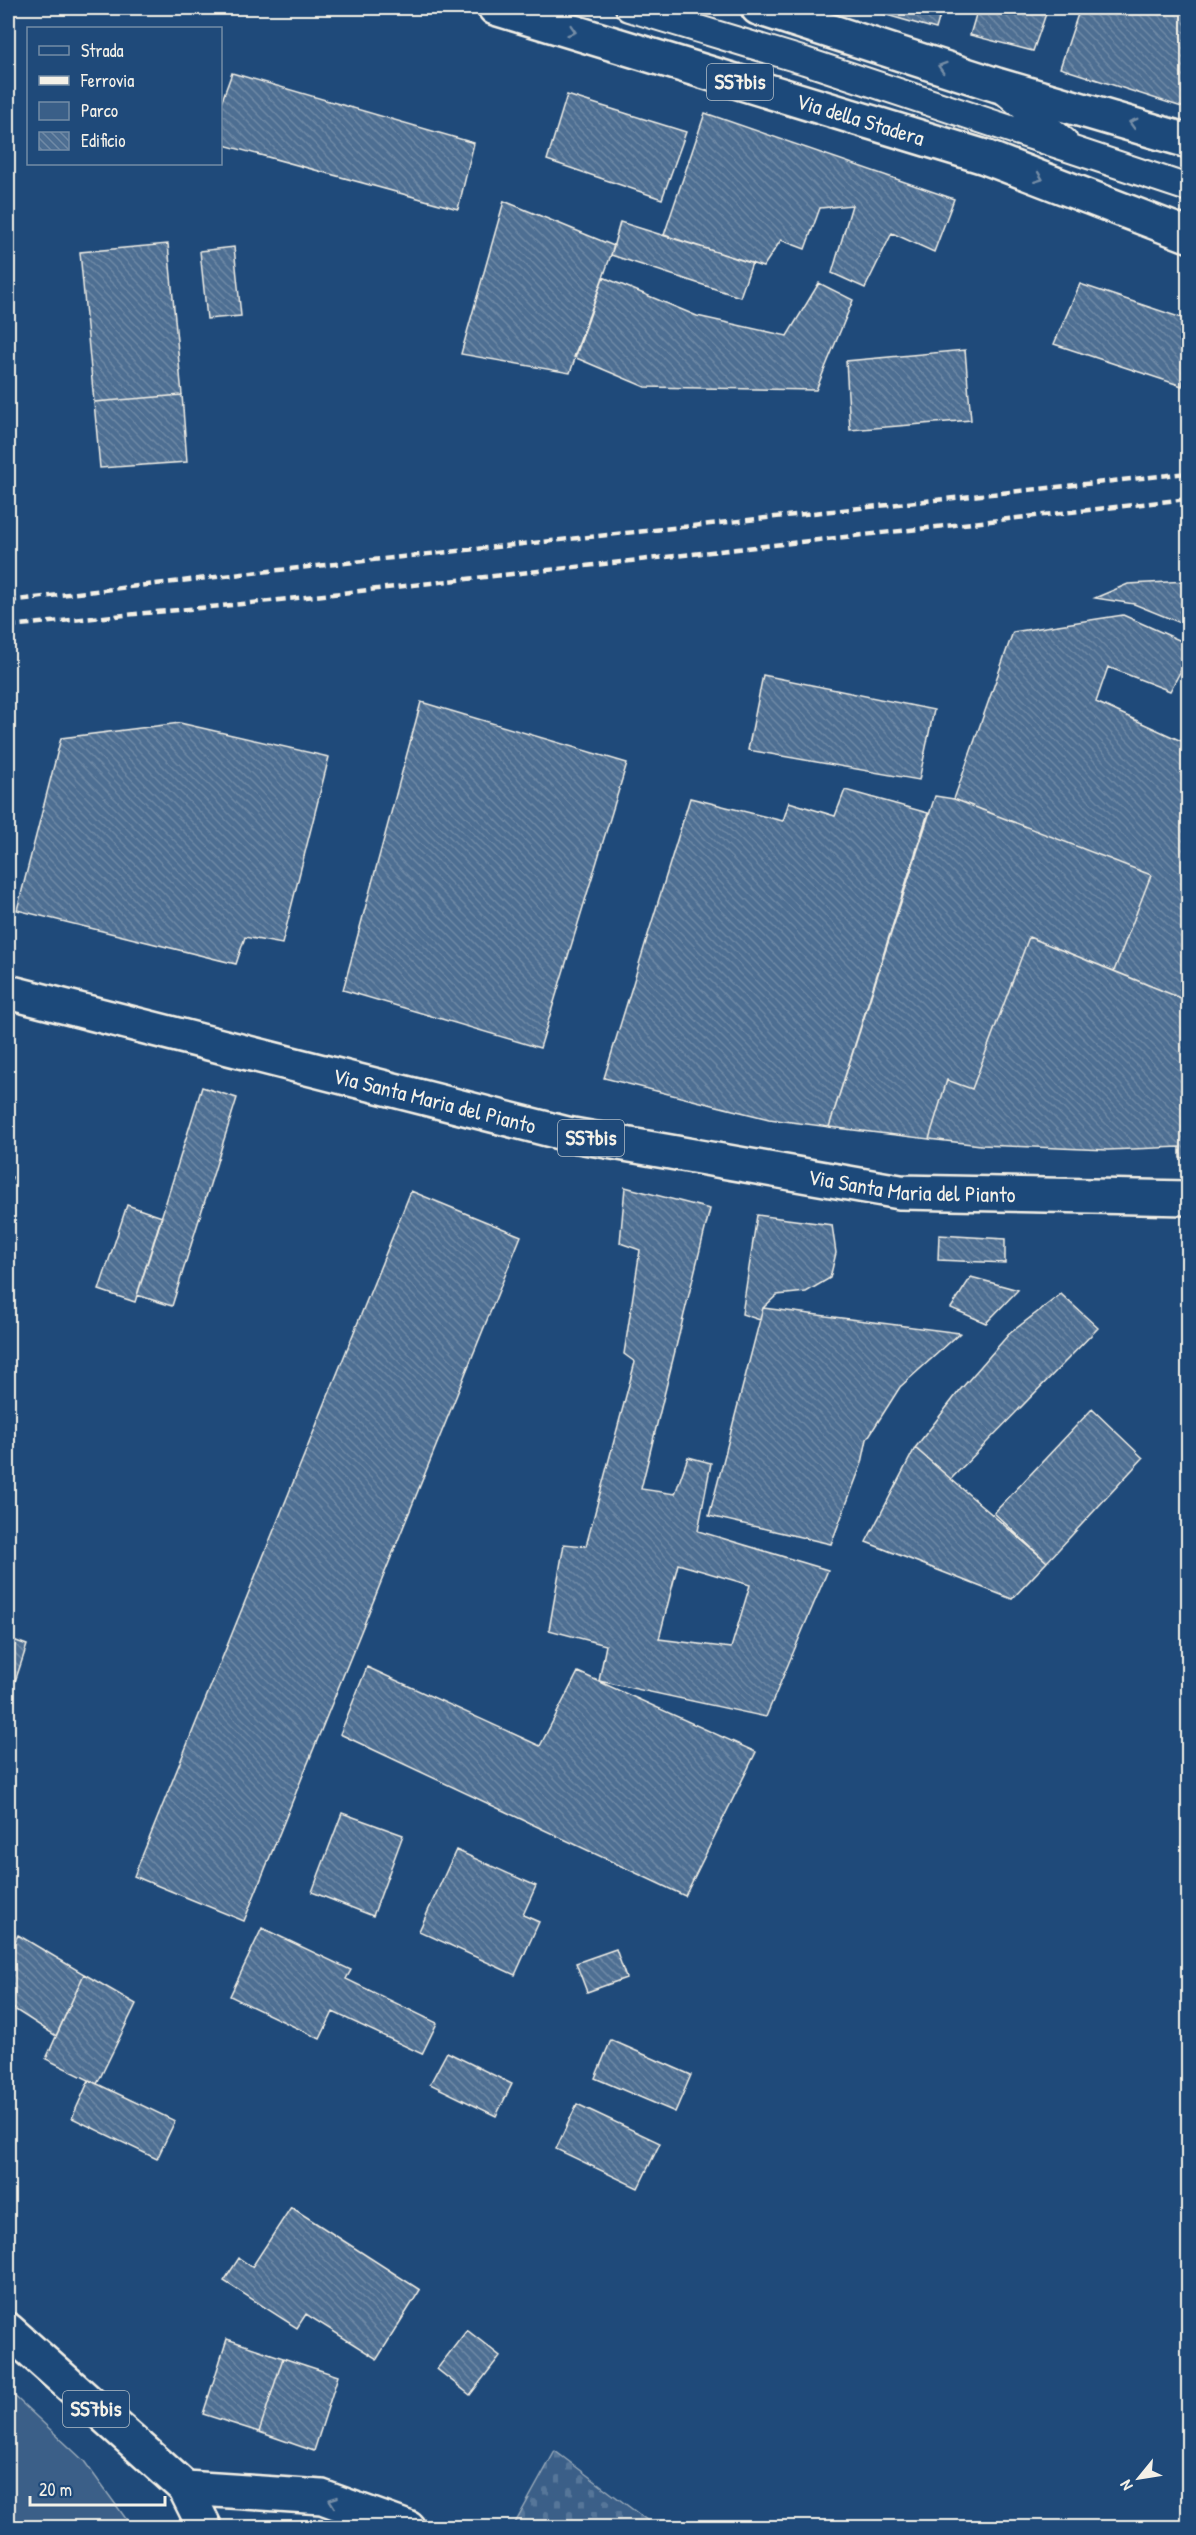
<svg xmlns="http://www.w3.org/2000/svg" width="1196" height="2535" viewBox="0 0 1196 2535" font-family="'Patrick Hand',sans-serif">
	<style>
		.green { fill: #3a5f88; stroke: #97a8b8; stroke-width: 1.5 }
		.cemetery { fill: url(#cemetery-stones); stroke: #97a8b8; stroke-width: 1.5 }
		.building { fill: url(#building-back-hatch); stroke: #f4f1e8; stroke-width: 1.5; fill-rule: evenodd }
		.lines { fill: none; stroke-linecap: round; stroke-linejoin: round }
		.service-casing { stroke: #f4f1e8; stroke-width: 30 }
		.minor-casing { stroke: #f4f1e8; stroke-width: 38 }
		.primary-casing { stroke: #f4f1e8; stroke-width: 38 }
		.service { stroke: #1f4a7a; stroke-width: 26 }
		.minor { stroke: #1f4a7a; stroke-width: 33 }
		.primary { stroke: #1f4a7a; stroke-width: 33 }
		.rail { stroke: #f4f1e8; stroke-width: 4.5; stroke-dasharray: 9 4.5; stroke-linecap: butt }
		.oneway { stroke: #748da6 }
		.labels { text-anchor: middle; stroke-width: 4.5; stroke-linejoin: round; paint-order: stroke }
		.shield { fill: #1f4a7a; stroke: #b4bfc7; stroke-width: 1.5 }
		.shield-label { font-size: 21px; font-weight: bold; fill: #f4f1e8 }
		.street-label { font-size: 22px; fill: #f4f1e8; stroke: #1f4a7a }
	</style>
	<defs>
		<pattern id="cemetery-stones" width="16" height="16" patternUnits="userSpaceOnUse" patternTransform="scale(1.5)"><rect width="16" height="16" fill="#3a5f88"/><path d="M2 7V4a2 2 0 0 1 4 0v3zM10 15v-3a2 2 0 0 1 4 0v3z" fill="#577699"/></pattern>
		<pattern id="building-back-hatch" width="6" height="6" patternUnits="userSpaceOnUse" patternTransform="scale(1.5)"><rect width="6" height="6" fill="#4d6e92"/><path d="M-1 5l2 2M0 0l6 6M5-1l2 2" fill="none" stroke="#708aa6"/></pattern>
	</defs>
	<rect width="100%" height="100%" fill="#1f4a7a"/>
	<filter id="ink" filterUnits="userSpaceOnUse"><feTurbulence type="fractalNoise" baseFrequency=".0167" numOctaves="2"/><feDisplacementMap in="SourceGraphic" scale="12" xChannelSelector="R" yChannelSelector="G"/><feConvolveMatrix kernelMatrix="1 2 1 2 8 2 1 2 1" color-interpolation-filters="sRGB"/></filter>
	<g filter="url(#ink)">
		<path class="green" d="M8 2390 84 2461 132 2527H8Z"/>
		<path class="cemetery" d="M555 2451 656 2527H513Z"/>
		<path class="building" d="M162 8H179L177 13Z
			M862 8H942L936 29Z
			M978 8H1048L1033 51 970 35Z
			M1080 8H1188V109L1060 68Z
			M232 73 474 143 458 209 220 144V106Z
			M567 95 686 132 662 199 547 160Z
			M705 113 954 199 934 252 892 233 865 288 832 273 852 205 820 208 805 249 781 240 763 267 664 235Z
			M504 201 614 246 570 373 461 354Z
			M620 222 752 263 740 297 611 255Z
			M168 244 182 395 94 402 80 252Z
			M234 247 241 316 207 319 200 251Z
			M603 277 697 316 787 336 819 283 853 300 816 390 645 387 574 357Z
			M1080 284 1188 320V363L1182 386 1054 344Z
			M965 350 971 420 850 430 846 361Z
			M182 395 187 462 100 468 94 402Z
			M1188 581V626L1134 604 1095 598 1128 584Z
			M1123 615 1188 644V657L1170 691 1108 667 1096 702 1188 744V1001L1114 971 1151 875 954 799 1013 632Z
			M763 675 934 710 919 780 748 750Z
			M421 702 627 763 540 1048 343 990Z
			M180 723 329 757 282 944 245 937 236 964 17 910 61 738Z
			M845 790 928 813 829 1127 769 1119 604 1078 690 798 783 821 789 802 835 816Z
			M935 796 954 799 1151 875 1114 971 1029 937 972 1089 947 1080 929 1139 829 1127Z
			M1029 937 1188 1001V1158H1180V1147L1108 1150 981 1145 929 1139 947 1080 972 1089Z
			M202 1087 237 1098 172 1306 137 1295Z
			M8 1176 12 1177 8 1193Z
			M625 1187 710 1209 641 1489 675 1494 688 1457 711 1463 698 1531 828 1570 766 1717 599 1681 606 1645 549 1630 564 1544 586 1546 635 1362 624 1354 640 1250 620 1243ZM678 1564 750 1585 731 1648 659 1639Z
			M411 1191 521 1236 244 1921 134 1876Z
			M127 1205 162 1217 135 1302 99 1290Z
			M757 1215 832 1225 836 1253 830 1278 806 1292 777 1295 763 1308 760 1320 742 1314Z
			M939 1235 1005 1239V1263L938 1260Z
			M971 1277 1018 1290 986 1323 951 1308Z
			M1061 1294 1098 1328 951 1479 915 1448 960 1390 1009 1334Z
			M763 1308 960 1333 900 1387 867 1439 862 1463 831 1544 709 1516Z
			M1092 1409 1143 1458 1047 1562 994 1513Z
			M915 1448 1047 1562 1012 1599 866 1542Z
			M8 1638 27 1645 8 1703Z
			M367 1667 540 1746 578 1672 756 1752 685 1896 340 1734Z
			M342 1813 403 1835 373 1916 312 1892Z
			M456 1850 536 1886 523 1915 539 1922 515 1975 419 1931Z
			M262 1928 351 1970 346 1979 437 2023 422 2054 333 2012 320 2039 230 1996Z
			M18 1935 84 1974 56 2036 8 2005V1956Z
			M616 1949 626 1978 587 1992 576 1963Z
			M84 1974 136 2004 97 2084 46 2059Z
			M611 2040 691 2075 675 2112 595 2078Z
			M447 2052 512 2084 496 2116 430 2084Z
			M89 2080 175 2121 157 2159 72 2118Z
			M577 2104 660 2143 638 2188 556 2149Z
			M291 2207 420 2290 377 2359 306 2314 297 2328 224 2281 239 2258 252 2267Z
			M467 2330 500 2356 470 2395 437 2369Z
			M227 2339 283 2358 259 2432 203 2414Z
			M283 2358 338 2376 314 2451 259 2432Z"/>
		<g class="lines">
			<g class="service-casing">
				<path id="service" d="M629 8 805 61 1188 188
					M1002 89 1064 141"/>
			</g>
			<g class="minor-casing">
				<path id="minor" d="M185 2488 322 2497 408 2528"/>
			</g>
			<g class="primary-casing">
				<g id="primary">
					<path id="s1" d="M495 8 985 157 1188 235"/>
					<path d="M758 8 997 85 1188 141"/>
					<path id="s2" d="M8 992 567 1134 900 1192 1188 1198"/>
					<path d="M8 2330 185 2488 205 2528"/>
				</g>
			</g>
			<use href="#service" class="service"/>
			<use href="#minor" class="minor"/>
			<use href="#primary" class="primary"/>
			<path class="rail" d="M8 601 242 574 1188 473
				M8 626 242 604 1188 499"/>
		</g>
		<defs><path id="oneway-chevron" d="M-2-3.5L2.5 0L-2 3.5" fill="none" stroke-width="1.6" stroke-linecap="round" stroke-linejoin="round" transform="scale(1.5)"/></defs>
		<g class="oneway">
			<use href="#oneway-chevron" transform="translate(572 31) rotate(17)"/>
			<use href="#oneway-chevron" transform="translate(942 67) rotate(-162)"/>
			<use href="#oneway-chevron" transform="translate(1133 123) rotate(-164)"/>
			<use href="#oneway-chevron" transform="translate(1039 178) rotate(21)"/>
			<use href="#oneway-chevron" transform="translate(333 2501) rotate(-160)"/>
		</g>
	</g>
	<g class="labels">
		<g class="shield">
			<rect x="707" y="64" width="66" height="36" rx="4.5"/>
			<rect x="558" y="1120" width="66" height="36" rx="4.5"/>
			<rect x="63" y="2391" width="66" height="36" rx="4.5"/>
		</g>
		<g class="shield-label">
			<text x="740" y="89">SS7bis</text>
			<text x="591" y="1145">SS7bis</text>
			<text x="96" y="2416">SS7bis</text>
		</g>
		<g class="street-label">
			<text dy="8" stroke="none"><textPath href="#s1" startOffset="382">Via della Stadera</textPath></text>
			<text dy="8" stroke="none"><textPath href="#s2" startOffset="440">Via Santa Maria del Pianto</textPath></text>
			<text dy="8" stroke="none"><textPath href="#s2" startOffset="926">Via Santa Maria del Pianto</textPath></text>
		</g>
	</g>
	<rect width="1196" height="2535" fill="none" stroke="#1f4a7a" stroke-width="30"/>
	<rect x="15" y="15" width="1166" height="2505" fill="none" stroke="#f4f1e8" stroke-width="2" filter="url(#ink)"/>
	<rect x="27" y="27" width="195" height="138" fill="#1f4a7a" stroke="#748da6" stroke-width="1.5"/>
	<rect x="39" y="46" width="30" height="9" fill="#1f4a7a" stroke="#748da6" stroke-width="1.5"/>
	<text x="81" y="57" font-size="18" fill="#f4f1e8">Strada</text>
	<rect x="39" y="76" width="30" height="9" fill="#f4f1e8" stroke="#748da6" stroke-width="1.5"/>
	<text x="81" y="87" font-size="18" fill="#f4f1e8">Ferrovia</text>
	<rect x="39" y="102" width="30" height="18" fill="#3a5f88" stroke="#748da6" stroke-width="1.5"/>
	<text x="81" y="117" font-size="18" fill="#f4f1e8">Parco</text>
	<rect x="39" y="132" width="30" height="18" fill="url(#building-back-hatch)" stroke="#748da6" stroke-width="1.5"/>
	<text x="81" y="147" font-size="18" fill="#f4f1e8">Edificio</text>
	<g transform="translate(1139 2478) rotate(240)" stroke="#1f4a7a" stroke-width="4.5" paint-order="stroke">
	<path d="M0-4.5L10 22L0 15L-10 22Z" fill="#f4f1e8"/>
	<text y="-9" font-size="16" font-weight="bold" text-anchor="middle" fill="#f4f1e8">N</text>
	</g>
	<path d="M30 2496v9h135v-9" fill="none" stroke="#f4f1e8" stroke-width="3"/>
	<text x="39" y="2496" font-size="18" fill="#f4f1e8" stroke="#1f4a7a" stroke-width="4.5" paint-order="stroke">20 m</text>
</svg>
